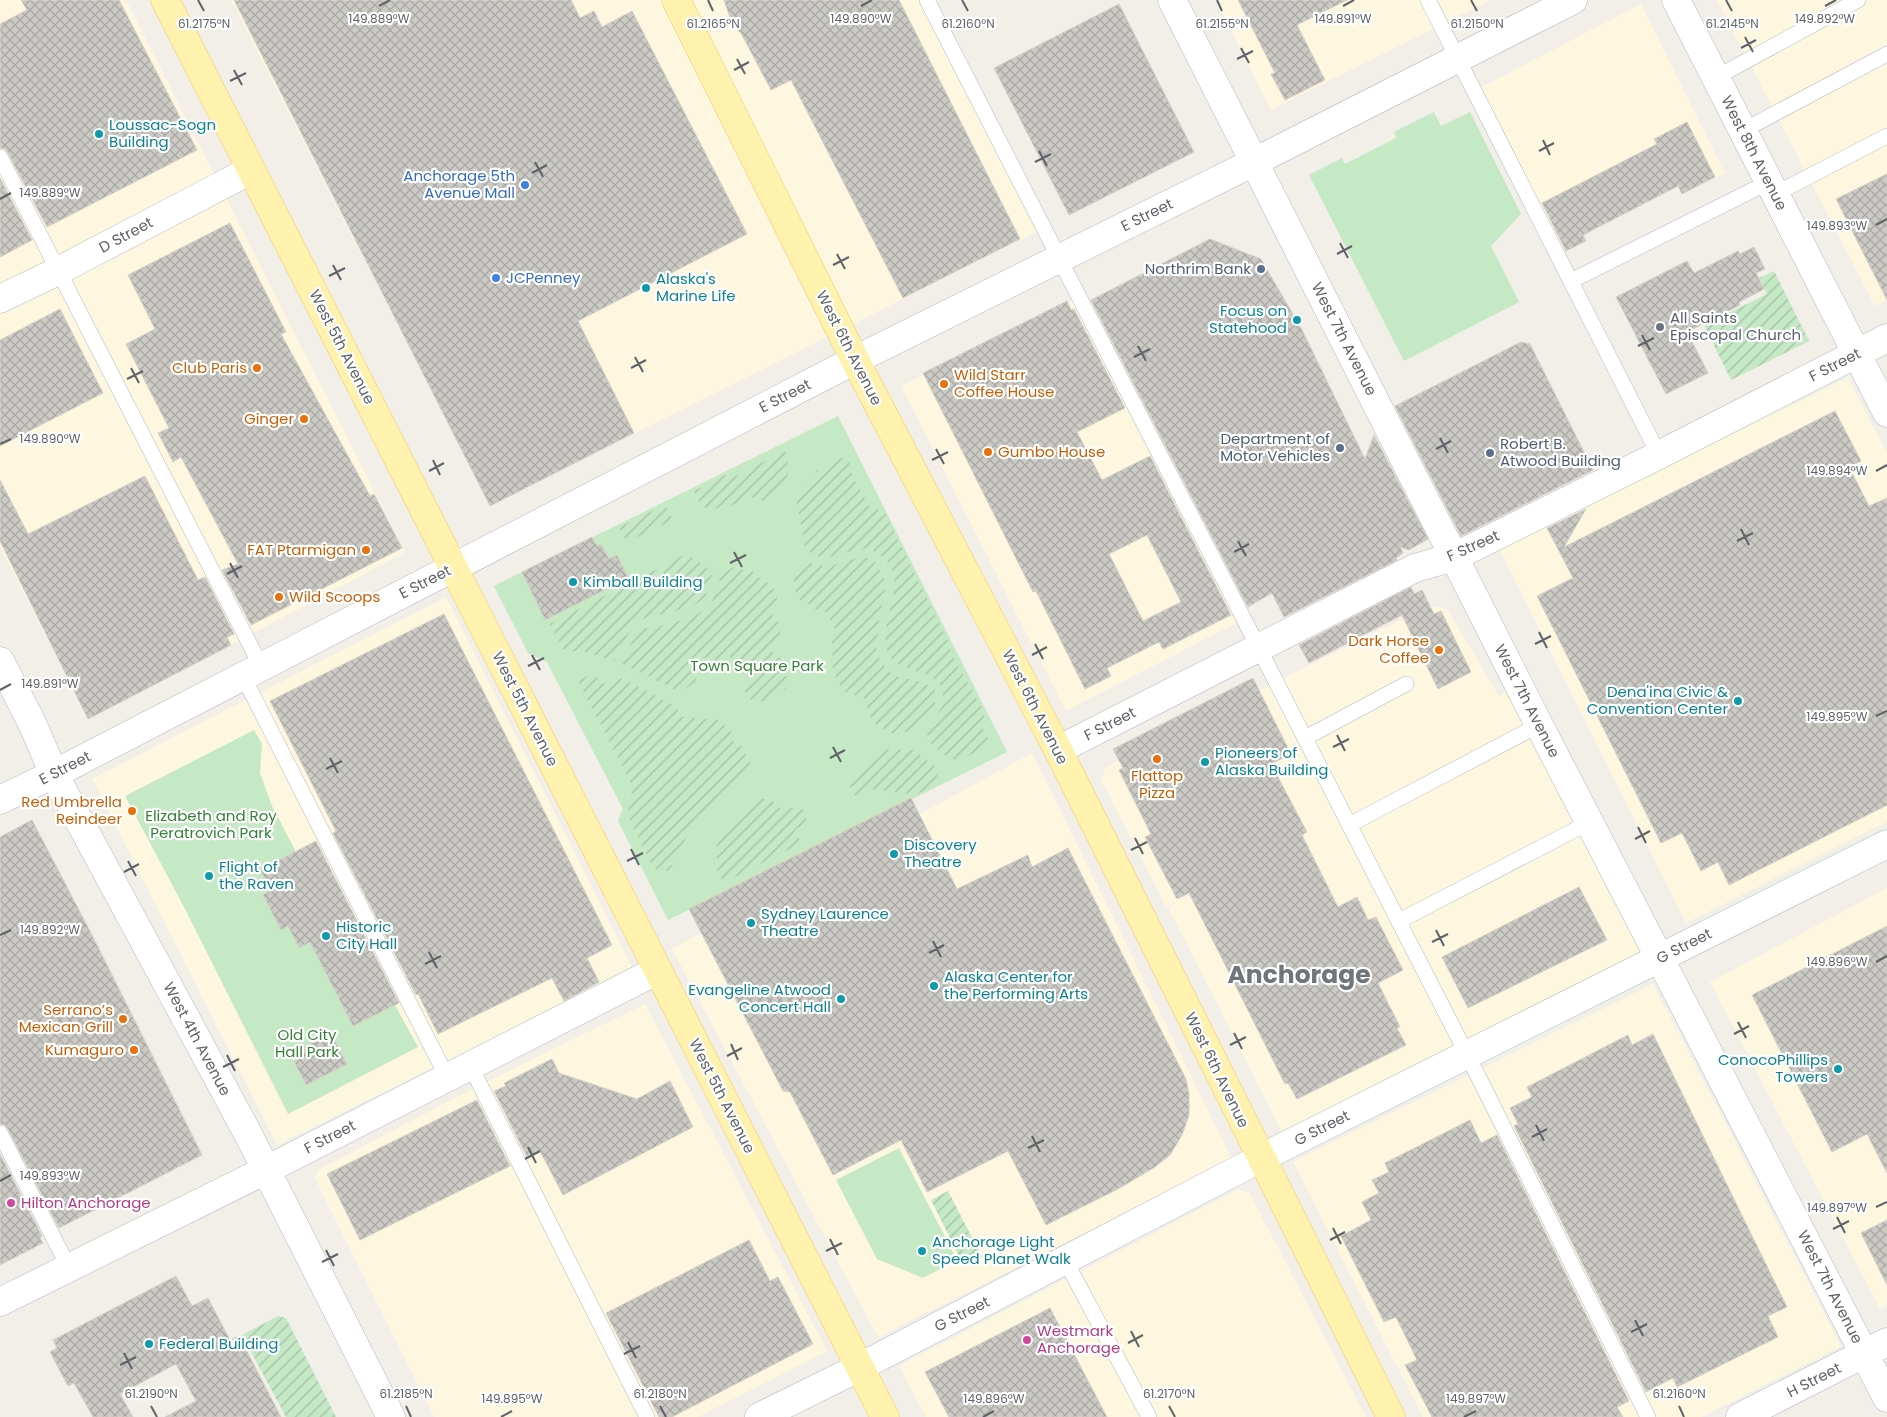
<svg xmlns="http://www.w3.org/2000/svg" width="1887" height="1417" viewBox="0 0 1887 1417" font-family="Poppins,sans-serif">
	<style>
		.commercial { fill: #fef7e0 }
		.green { fill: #c5e8c5 }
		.garden { fill: url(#garden-furrows) }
		.building { fill: url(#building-cross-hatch); stroke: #d6d1c6; fill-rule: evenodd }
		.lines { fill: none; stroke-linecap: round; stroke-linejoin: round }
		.service-casing { stroke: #b5b8bc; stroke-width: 16 }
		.minor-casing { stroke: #b5b8bc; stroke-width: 29 }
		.tertiary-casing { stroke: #b5b8bc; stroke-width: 29 }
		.primary-casing { stroke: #f2c960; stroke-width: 29 }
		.service { stroke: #fff; stroke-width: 15 }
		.minor { stroke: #fff; stroke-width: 28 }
		.tertiary { stroke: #fff; stroke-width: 28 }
		.primary { stroke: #fff2af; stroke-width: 28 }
		.ticks { fill: none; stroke: #5f6368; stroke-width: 2 }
		.culture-dot { fill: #0f9aa8; stroke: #fff; stroke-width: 2 }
		.shop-dot { fill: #3f7fe0; stroke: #fff; stroke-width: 2 }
		.service-dot { fill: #5c6f8a; stroke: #fff; stroke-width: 2 }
		.worship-dot { fill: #6b7280; stroke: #fff; stroke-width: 2 }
		.food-dot { fill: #e8710a; stroke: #fff; stroke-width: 2 }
		.hotel-dot { fill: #d1479c; stroke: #fff; stroke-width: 2 }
		.labels { text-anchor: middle; stroke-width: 4.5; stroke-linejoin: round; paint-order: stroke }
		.culture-label { font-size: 15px; fill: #0d838f; stroke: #fff; text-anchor: start }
		.street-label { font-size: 15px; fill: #5f6368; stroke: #fff }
		.shop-label { font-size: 15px; fill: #366cbe; stroke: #fff; text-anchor: end }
		.service-label { font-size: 15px; fill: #4e5e75; stroke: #fff; text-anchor: end }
		.worship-label { font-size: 15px; fill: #5b616d; stroke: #fff; text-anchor: start }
		.food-label { font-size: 15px; fill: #c56008; stroke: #fff; text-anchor: end }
		.park-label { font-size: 15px; fill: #348238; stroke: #fff }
		.hotel-label { font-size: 15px; fill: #b23c85; stroke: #fff; text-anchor: start }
		.town-label { font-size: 25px; font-weight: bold; fill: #70757a; stroke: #fff }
		.ticks-label { font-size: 12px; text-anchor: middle; fill: #5f6368; stroke: #fff; stroke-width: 4.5; stroke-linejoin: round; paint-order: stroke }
	</style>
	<defs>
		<pattern id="garden-furrows" width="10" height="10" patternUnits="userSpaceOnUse" patternTransform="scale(1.25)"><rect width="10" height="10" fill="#c5e8c5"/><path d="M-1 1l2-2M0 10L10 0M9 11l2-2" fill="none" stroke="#a3c0a4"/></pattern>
		<pattern id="building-cross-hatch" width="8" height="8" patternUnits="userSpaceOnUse" patternTransform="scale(1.25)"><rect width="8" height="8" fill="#cccac5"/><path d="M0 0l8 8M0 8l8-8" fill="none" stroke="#a9a8a4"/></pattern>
	</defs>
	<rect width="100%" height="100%" fill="#f1efe8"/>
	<path class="commercial" d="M0 0H126L405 552 231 645 88 719 0 547Z
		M231 0H928L1044 228 490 506Z
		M1216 0H1490L1271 110Z
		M1717 0H1887V300L1875 306Z
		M1641 4 1725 174 1715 177 1682 194 1678 186 1583 235 1586 241 1558 255 1474 91Z
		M1077 299 1240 621 1066 711 901 386Z
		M1848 378 1887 453V822L1686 923 1499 548Z
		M446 597 633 969 277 1145 92 779Z
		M1428 606 1446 608 1499 696 1509 692 1644 954 1282 1132 1168 907 1226 876 1166 907 1101 779 1106 767Z
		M1032 753 1232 1159 878 1337 672 949Z
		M1887 888V1305L1880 1309 1710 982Z
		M1653 984 1841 1346 1702 1417H1423L1293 1162Z
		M645 1004 827 1351 698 1417H434L315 1178 318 1170 474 1088Z
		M1237 1190 1249 1192 1366 1417H926L899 1366Z"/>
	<path class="green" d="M1434 112 1441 126 1470 112 1521 214 1491 246 1519 302 1404 361 1309 175 1342 158 1345 164 1396 138 1394 132Z
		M838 416 1007 752 668 920 618 821 623 809 547 662 528 653 494 586Z
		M254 730 262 744 260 773 272 806 296 852 260 870 271 890 263 895 281 929 288 926 299 947 310 942 395 1005 418 1047 288 1114 185 909 125 796Z
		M899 1148 957 1260 923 1278 877 1259 836 1180Z"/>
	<path class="garden" d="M1774 271 1809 341 1731 380 1704 325 1767 294 1759 278Z
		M785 450 789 471 782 491 763 501 749 496 729 507H720L711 511 701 505 694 491 725 475 738 476Z
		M848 457 852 475 869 506 877 508 881 513 884 511 951 647 950 651 984 712 983 730 991 744 962 759H949L926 739C928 734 929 729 931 725 934 718 942 709 943 701 945 659 893 682 886 647 880 616 912 577 879 554 853 537 828 573 805 548L797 503 800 495 804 493 807 481 815 477 816 471 831 465 833 460Z
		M665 505 673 520 627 542 619 527Z
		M690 552 692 558 713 571 706 596 693 606 635 621 614 661 582 651 565 652 550 624Z
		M857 558H868L876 563 886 583 878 627 876 652 883 664 894 676 922 682 935 690V704L921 727 895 735 872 722 865 699 843 691 833 673 832 640 837 633 826 612 811 608 809 604 801 602 794 589V576L806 562 827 567Z
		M737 565 742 570H752L755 576C768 581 775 587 778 601L772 605V615L781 626 778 645 771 650 776 656 785 660 784 673 788 679 786 689 770 700 753 702 744 691 749 674 728 655 716 661 710 657 702 659 695 673 696 682 680 692 621 663 638 630C657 626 701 620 711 603 717 593 719 579 723 569L727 571Z
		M593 673 603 684 610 683 618 677 674 705 683 717 711 719 715 718 731 730 734 743 741 746 753 768 697 817 669 871 654 869 627 815 633 787 578 681Z
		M880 749 914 750 938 769 936 785 915 795 872 789 856 797 849 785 867 768 868 760Z
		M756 799H771L779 808H802L808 823 795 829 801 843 723 883 713 863 718 860 715 850 721 834Z
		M948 1191 982 1257 964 1266 931 1200Z
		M278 1316 286 1318 336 1417H286L242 1335Z"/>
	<path class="building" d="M21 0H119L197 150 47 227 8 153 5 149 0 148V24L27 10Z
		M234 0H571L580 18 594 11 602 27 632 11 747 234 578 321 634 433 490 506Z
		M724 0H899L1020 239 903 298 791 80 771 90 741 33 736 29 730 18Z
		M1238 0H1347L1297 25 1325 80 1285 100 1271 74 1275 73Z
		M1119 4 1194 152 1069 215 994 68Z
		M1687 122 1715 177 1682 194 1678 186 1583 235 1586 241 1566 251 1542 203 1657 144 1654 139Z
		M1887 174V300L1836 199Z
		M0 178 32 240 0 257Z
		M230 223 286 332 281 334 370 496 374 494 402 548 251 625 222 570 238 564 181 457 173 462 158 433 169 428 126 344 155 329 128 275Z
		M1210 239 1261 259 1302 330 1365 459 1374 435 1428 539 1409 550 1400 547 1403 553 1396 558 1397 560 1284 617 1272 593 1248 607 1091 300Z
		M1754 247 1765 269 1756 273 1764 289 1739 302 1740 305 1687 332 1708 373 1666 394 1616 297 1687 261 1694 273 1738 251 1740 254Z
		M1067 301 1071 310 1074 309 1125 408 1077 432 1102 480 1150 456 1231 615 1163 649 1159 642 1107 668 1111 676 1085 689 1036 591 1033 592 923 373ZM1147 535 1181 602 1143 621 1109 554Z
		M60 309 103 393 0 446V340Z
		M1521 342 1530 344 1593 470 1461 536 1395 406Z
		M1835 411 1861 461 1849 467 1869 506 1887 498V805L1729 885 1718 862 1701 871 1682 833 1661 843 1537 596 1573 578 1547 528 1586 509 1564 547Z
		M145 476 198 580 205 577 234 634 227 637 231 645 88 719 0 541V480L28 534Z
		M592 537 597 546 601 544 609 559 617 555 628 578 545 620 522 572Z
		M1411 587 1414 594 1422 590 1434 614 1441 611 1471 672 1438 689 1402 615 1309 663 1299 645Z
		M444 614 612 945 587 958 599 982 564 1001 552 978 438 1034 418 994 416 995 333 833 336 831 270 701Z
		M1253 678 1291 754 1271 764 1307 832 1302 835 1338 907 1357 897 1368 920 1376 917 1403 970 1378 983 1400 1027 1397 1028 1406 1045 1297 1099 1288 1083 1285 1084 1189 893 1177 899 1145 837 1151 834 1119 770 1123 768 1113 749Z
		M911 798 957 889 1028 855 1032 867 1068 848 1186 1079 1189 1094V1115L1182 1135 1170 1155 1155 1167 1118 1189 1046 1225 1008 1151 927 1192 901 1140 833 1175 790 1092 783 1091 689 909Z
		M32 820 91 933 202 1155 59 1228 8 1129 5 1125 0 1124V837Z
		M316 841 399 1003 353 1026 310 942 299 948 288 926 281 930 263 895 271 890 260 870Z
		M1579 887 1607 940 1468 1008 1442 957Z
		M1887 926V1173L1867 1134 1832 1152 1752 995Z
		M331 1033 347 1064 306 1085 294 1061 299 1059 297 1056 304 1052 302 1048Z
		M1653 1034 1787 1307 1768 1316 1778 1337 1677 1387 1673 1378 1646 1392 1514 1126 1518 1124 1510 1108 1532 1097 1527 1087 1628 1035 1632 1045Z
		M552 1059 559 1073 637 1099 670 1081 693 1127 563 1195 540 1151 527 1157 494 1091 506 1086 504 1083Z
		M477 1100 510 1166 360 1240 327 1174Z
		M1470 1120 1481 1143 1497 1135 1629 1401 1617 1407 1623 1417H1432L1405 1365 1417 1360 1396 1317 1384 1322 1341 1236 1371 1220 1362 1202 1379 1193 1372 1180 1389 1172 1385 1163Z
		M0 1154 42 1236 40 1238 43 1243 0 1265Z
		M1887 1220V1285L1861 1233Z
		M749 1240 770 1281 778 1277 813 1344 672 1417H659L606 1313Z
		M176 1276 192 1306 208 1298 230 1340 239 1336 281 1417H165L196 1401 176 1364 120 1394 133 1417H93L74 1383 68 1386 50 1352 57 1348 53 1340Z
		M1050 1308 1107 1417H949L925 1372Z"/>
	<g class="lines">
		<g class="service-casing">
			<path id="service" d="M927 0 1482 1084 1648 1417
				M1428 0 1659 455
				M1715 78 1858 0
				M1742 131 1887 54
				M0 157 261 666
				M1775 194 1887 136
				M1571 281 1769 182
				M243 676 447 1077
				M1305 738 1406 684
				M1349 825 1539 725
				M1399 921 1590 822
				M470 1065 647 1417
				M0 1133 69 1268
				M1065 1260 1149 1417"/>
		</g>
		<g class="minor-casing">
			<path id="minor" d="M1172 0 1539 725 1887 1398
				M1676 0 1887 413
				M0 299 58 271 251 170
				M0 661 32 723 54 774 247 1132 391 1417
				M1058 750 1415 568 1454 557 1659 455 1887 338
				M0 1302 266 1170 658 970
				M759 1417 860 1367 1261 1158 1887 844
				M1740 1417 1887 1342"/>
		</g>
		<g class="tertiary-casing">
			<path id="tertiary" d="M0 800 54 774 855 360 1254 162 1573 0"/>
		</g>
		<g class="primary-casing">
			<path id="primary" d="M165 0 885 1417
				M676 0 855 360 1058 750 1391 1417"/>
		</g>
		<use href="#service" class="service"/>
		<use href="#minor" class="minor"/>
		<use href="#tertiary" class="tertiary"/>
		<use href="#primary" class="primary"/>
	</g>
	<path class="ticks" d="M198 0 204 11M708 0 713 11M962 0 968 11M1217 0 1222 11M1471 0 1477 11M1726 0 1732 11M379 6 390 0M861 6 872 0M1343 6 1354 0M1825 6 1836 0M1745 37 1753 52M1241 48 1249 63M1741 48 1756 40M737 59 745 74M1237 59 1253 51M234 70 242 85M734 70 749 62M230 81 246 73M1543 140 1550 155M1039 151 1047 166M1539 151 1554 143M535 162 543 177M1035 162 1051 154M532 173 547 165M0 199 11 193M1876 225 1887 219M1340 243 1348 258M837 254 845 269M1337 254 1352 246M333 265 341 280M833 265 849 257M329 276 345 268M1642 335 1650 350M1138 346 1146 361M1638 346 1654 338M635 357 643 372M1134 357 1150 349M131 368 139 383M631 368 646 360M127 379 143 371M1440 438 1448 453M0 444 11 439M936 449 944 464M1436 449 1451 441M433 460 440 475M932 460 948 452M429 471 444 463M1876 471 1887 465M1741 529 1749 545M1238 541 1246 556M1737 541 1753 533M734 552 742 567M1234 552 1249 544M230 563 238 578M730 563 746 555M227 574 242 566M1539 632 1547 648M1035 644 1043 659M1535 644 1551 636M532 655 540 670M1032 655 1047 647M528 666 544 658M0 690 11 684M1876 716 1887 711M1337 735 1345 751M833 747 841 762M1333 747 1349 739M330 758 338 773M830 758 845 750M326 769 342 761M1638 827 1646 843M1135 838 1143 854M1635 839 1650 831M631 849 639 865M1131 850 1147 842M128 861 136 876M627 861 643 853M124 872 139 864M1436 930 1444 946M0 935 11 930M933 941 941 957M1432 942 1448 934M429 952 437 968M929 953 944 945M1876 962 1887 956M425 964 441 956M1738 1022 1746 1038M1234 1033 1242 1049M1734 1034 1749 1026M731 1044 738 1060M1230 1045 1246 1037M227 1055 235 1071M727 1056 742 1048M223 1067 239 1059M1536 1125 1544 1141M1032 1136 1040 1152M1532 1137 1547 1129M528 1147 536 1163M1028 1148 1044 1140M525 1159 540 1151M0 1181 11 1175M1876 1207 1887 1202M1837 1217 1845 1233M1333 1228 1341 1244M1833 1229 1849 1221M830 1239 838 1255M1330 1240 1345 1232M326 1250 334 1266M826 1251 842 1243M322 1262 338 1254M1635 1320 1643 1336M1131 1331 1139 1347M1631 1332 1647 1324M628 1342 636 1358M1128 1343 1143 1335M124 1353 132 1369M624 1354 640 1346M120 1365 136 1357M151 1406 157 1417M406 1406 411 1417M660 1406 666 1417M1169 1406 1175 1417M1679 1406 1684 1417M501 1417 512 1411M983 1417 994 1411M1464 1417 1476 1411"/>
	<g class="culture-dot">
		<circle cx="99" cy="134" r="5"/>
		<circle cx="646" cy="288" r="5"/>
		<circle cx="1297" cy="320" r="5"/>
		<circle cx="573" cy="582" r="5"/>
		<circle cx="1738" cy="701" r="5"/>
		<circle cx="1205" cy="762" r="5"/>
		<circle cx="894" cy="854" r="5"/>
		<circle cx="209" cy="876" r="5"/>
		<circle cx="751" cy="923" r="5"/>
		<circle cx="326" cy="936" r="5"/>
		<circle cx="934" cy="986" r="5"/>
		<circle cx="841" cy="999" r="5"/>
		<circle cx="1838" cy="1069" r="5"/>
		<circle cx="922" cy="1251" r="5"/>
		<circle cx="149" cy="1344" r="5"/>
	</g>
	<g class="shop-dot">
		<circle cx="525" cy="185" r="5"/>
		<circle cx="496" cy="278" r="5"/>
	</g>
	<g class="service-dot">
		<circle cx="1261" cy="269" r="5"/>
		<circle cx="1340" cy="448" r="5"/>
		<circle cx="1490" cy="453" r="5"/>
	</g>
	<circle class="worship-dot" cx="1660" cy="327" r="5"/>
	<g class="food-dot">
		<circle cx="257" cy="368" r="5"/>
		<circle cx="944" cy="384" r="5"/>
		<circle cx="304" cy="419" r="5"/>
		<circle cx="988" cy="452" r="5"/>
		<circle cx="366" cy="550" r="5"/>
		<circle cx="279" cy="597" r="5"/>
		<circle cx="1439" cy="650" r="5"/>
		<circle cx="1157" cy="759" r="5"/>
		<circle cx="132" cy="811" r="5"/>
		<circle cx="123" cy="1019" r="5"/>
		<circle cx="134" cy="1050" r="5"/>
	</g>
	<g class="hotel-dot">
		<circle cx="11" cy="1203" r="5"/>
		<circle cx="1027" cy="1340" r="5"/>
	</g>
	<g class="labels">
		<g class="culture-label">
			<text x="109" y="130">Loussac-Sogn<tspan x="109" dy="17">Building</tspan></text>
			<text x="656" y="284">Alaska's<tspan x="656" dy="17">Marine Life</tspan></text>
			<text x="1287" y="316" text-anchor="end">Focus on<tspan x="1287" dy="17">Statehood</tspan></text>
			<text x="583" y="587">Kimball Building</text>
			<text x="1728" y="697" text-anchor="end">Dena'ina Civic &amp;<tspan x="1728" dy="17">Convention Center</tspan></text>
			<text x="1215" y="758">Pioneers of<tspan x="1215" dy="17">Alaska Building</tspan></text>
			<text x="904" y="850">Discovery<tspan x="904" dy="17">Theatre</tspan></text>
			<text x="219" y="872">Flight of<tspan x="219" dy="17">the Raven</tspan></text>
			<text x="761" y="919">Sydney Laurence<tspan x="761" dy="17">Theatre</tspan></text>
			<text x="336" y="932">Historic<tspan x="336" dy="17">City Hall</tspan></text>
			<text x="944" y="982">Alaska Center for<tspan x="944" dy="17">the Performing Arts</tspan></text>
			<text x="831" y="995" text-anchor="end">Evangeline Atwood<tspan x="831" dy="17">Concert Hall</tspan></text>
			<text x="1828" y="1065" text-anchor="end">ConocoPhillips<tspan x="1828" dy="17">Towers</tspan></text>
			<text x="932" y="1247">Anchorage Light<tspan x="932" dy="17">Speed Planet Walk</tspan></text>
			<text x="159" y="1349">Federal Building</text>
		</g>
		<g class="street-label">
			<text transform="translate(1754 153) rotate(63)" y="5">West 8th Avenue</text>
			<text transform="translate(1147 215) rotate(-26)" y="5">E Street</text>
			<text transform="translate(126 235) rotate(-28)" y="5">D Street</text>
			<text transform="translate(1344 339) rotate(63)" y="5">West 7th Avenue</text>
			<text transform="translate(342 347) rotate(63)" y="5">West 5th Avenue</text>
			<text transform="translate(849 348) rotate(63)" y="5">West 6th Avenue</text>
			<text transform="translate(1835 365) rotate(-27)" y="5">F Street</text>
			<text transform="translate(785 396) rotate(-27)" y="5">E Street</text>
			<text transform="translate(1473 546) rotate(-24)" y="5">F Street</text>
			<text transform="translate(425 582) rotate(-27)" y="5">E Street</text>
			<text transform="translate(1527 701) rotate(63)" y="5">West 7th Avenue</text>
			<text transform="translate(1035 707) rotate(63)" y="5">West 6th Avenue</text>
			<text transform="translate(525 709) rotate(63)" y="5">West 5th Avenue</text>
			<text transform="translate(1110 724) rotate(-27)" y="5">F Street</text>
			<text transform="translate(65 768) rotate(-27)" y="5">E Street</text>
			<text transform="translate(1684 946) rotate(-27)" y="5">G Street</text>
			<text transform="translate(197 1039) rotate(62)" y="5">West 4th Avenue</text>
			<text transform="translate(1217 1070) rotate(64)" y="5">West 6th Avenue</text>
			<text transform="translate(722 1096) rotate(63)" y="5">West 5th Avenue</text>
			<text transform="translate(1322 1128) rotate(-27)" y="5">G Street</text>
			<text transform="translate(330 1137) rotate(-27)" y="5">F Street</text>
			<text transform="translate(1830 1287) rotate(63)" y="5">West 7th Avenue</text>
			<text transform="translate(962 1314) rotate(-27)" y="5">G Street</text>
			<text transform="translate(1814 1380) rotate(-27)" y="5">H Street</text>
		</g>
		<g class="shop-label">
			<text x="515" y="181">Anchorage 5th<tspan x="515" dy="17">Avenue Mall</tspan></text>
			<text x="506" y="283" text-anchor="start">JCPenney</text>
		</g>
		<g class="service-label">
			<text x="1251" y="274">Northrim Bank</text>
			<text x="1330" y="444">Department of<tspan x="1330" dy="17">Motor Vehicles</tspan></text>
			<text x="1500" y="449" text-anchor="start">Robert B.<tspan x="1500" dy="17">Atwood Building</tspan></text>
		</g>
		<g class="worship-label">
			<text x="1670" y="323">All Saints<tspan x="1670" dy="17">Episcopal Church</tspan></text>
		</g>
		<g class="food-label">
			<text x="247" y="373">Club Paris</text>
			<text x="954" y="380" text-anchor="start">Wild Starr<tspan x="954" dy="17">Coffee House</tspan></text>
			<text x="294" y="424">Ginger</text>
			<text x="998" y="457" text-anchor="start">Gumbo House</text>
			<text x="356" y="555">FAT Ptarmigan</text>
			<text x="289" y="602" text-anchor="start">Wild Scoops</text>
			<text x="1429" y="646">Dark Horse<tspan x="1429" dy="17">Coffee</tspan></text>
			<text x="1157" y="781" text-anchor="middle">Flattop<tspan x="1157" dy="17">Pizza</tspan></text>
			<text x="122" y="807">Red Umbrella<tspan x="122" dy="17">Reindeer</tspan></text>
			<text x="113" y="1015">Serrano’s<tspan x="113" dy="17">Mexican Grill</tspan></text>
			<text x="124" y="1055">Kumaguro</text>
		</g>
		<g class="park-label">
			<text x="757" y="671">Town Square Park</text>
			<text x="211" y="821">Elizabeth and Roy<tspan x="211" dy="17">Peratrovich Park</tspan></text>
			<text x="307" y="1040">Old City<tspan x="307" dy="17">Hall Park</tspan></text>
		</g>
		<g class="hotel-label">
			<text x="21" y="1208">Hilton Anchorage</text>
			<text x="1037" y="1336">Westmark<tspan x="1037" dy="17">Anchorage</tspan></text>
		</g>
		<g class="town-label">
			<text x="1299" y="983">Anchorage</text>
		</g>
	</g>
	<g class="ticks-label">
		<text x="861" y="23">149.890°W</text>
		<text x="379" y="23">149.889°W</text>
		<text x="1343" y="23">149.891°W</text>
		<text x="1825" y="23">149.892°W</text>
		<text x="204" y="28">61.2175°N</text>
		<text x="713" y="28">61.2165°N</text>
		<text x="968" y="28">61.2160°N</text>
		<text x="1222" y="28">61.2155°N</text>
		<text x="1477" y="28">61.2150°N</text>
		<text x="1732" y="28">61.2145°N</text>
		<text x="50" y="197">149.889°W</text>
		<text x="1837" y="230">149.893°W</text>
		<text x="50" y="443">149.890°W</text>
		<text x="1837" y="475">149.894°W</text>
		<text x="50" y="688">149.891°W</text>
		<text x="1837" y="721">149.895°W</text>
		<text x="50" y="934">149.892°W</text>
		<text x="1837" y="966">149.896°W</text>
		<text x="50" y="1180">149.893°W</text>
		<text x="1837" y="1212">149.897°W</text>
		<text x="151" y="1398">61.2190°N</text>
		<text x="406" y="1398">61.2185°N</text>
		<text x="660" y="1398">61.2180°N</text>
		<text x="1169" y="1398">61.2170°N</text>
		<text x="1679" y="1398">61.2160°N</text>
		<text x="512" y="1403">149.895°W</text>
		<text x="994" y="1403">149.896°W</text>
		<text x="1476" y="1403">149.897°W</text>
	</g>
</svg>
